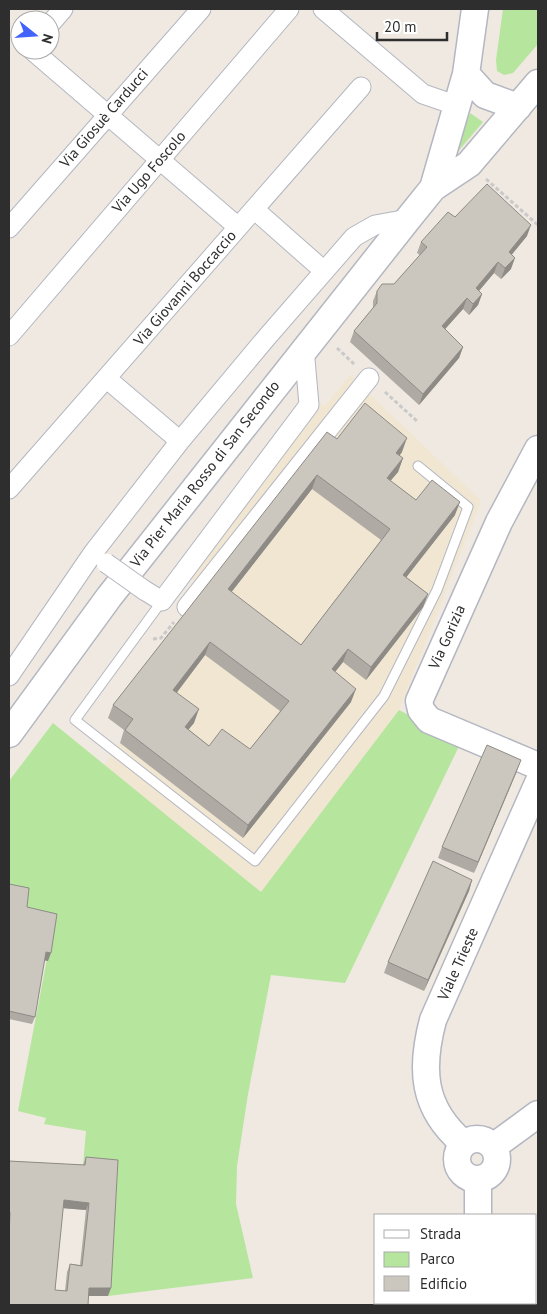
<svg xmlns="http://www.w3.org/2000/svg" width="547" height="1314" viewBox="0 0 547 1314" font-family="'PT Sans',sans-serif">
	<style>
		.education { fill: #f0e6d1 }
		.green { fill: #b6e59e }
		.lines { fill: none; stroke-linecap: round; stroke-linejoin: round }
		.lane-casing { stroke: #b4b7c1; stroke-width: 11 }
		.street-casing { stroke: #b4b7c1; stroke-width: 21 }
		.secondary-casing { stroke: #b4b7c1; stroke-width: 29 }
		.path { stroke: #c9c9c9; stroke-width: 3; stroke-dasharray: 4 2.5; stroke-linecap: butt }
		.lane { stroke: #fff; stroke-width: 9 }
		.street { stroke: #fff; stroke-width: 19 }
		.secondary { stroke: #fff; stroke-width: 26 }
		.street-bridge-casing { stroke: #b4b7c1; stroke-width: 21; stroke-linecap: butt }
		.street-bridge { stroke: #fff; stroke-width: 19 }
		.wall { fill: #afaba4; fill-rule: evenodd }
		.shaded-wall { fill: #8e8b86 }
		.building { fill: #cbc7bf; stroke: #8e8b86; fill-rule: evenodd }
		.labels { text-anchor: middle; stroke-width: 4; stroke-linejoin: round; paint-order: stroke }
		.street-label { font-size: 15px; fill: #2e2e2e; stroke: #fff }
	</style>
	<rect width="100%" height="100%" fill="#efe9e1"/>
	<path class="education" d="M350 375 481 501 399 710 261 893 104 765 128 733 108 718 207 591 188 576 321 404 325 406Z"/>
	<path class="green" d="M503 9H538V44L513 73 504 75 497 71 496 60Z
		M470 113 483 122 455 155Z
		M399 710 461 742 345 983 271 975 248 1094 237 1166 236 1204 253 1278 108 1296 116 1168 83 1165 86 1131 44 1124 46 1118 18 1111 54 922 24 915 9 892V781L53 723 261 892Z"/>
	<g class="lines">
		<g class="lane-casing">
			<path id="lane" d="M162 601 75 720 255 861 384 696 437 590 468 507 418 466"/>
		</g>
		<g class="street-casing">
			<path id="street" d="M323 9 423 94 458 106
				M50 24 63 9
				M32 50 238 227
				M254 209 324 271
				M9 228 201 9
				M9 336 289 9
				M106 378 180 441
				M9 489 361 87
				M144 590 162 601 309 405 304 348
				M187 607 369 378
				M9 676 93 553 180 441 267 337 354 237 375 225 408 219"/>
		</g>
		<g class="secondary-casing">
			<path id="secondary" d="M466 74 485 95 518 107
				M433 188 466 74 475 9
				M538 449 499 522 419 701 421 710 429 720 538 766
				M9 734 109 597 408 219 433 188 469 164 538 83
				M457 1159a20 20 0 1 1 40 0a20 20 0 1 1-40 0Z
				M463 1143C422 1108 420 1069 433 1020L538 783
				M493 1147 538 1114
				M478 1215V1179
				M508 1303 509 1305"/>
		</g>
		<path class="path" d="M486 179 538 225
			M337 348 354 364
			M385 392 418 422
			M153 639 161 638 174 622
			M387 1305 389 1303"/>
		<use href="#lane" class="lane"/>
		<use href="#street" class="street"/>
		<use href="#secondary" class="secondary"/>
		<g class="street-bridge-casing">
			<path id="street-bridge" d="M106 563 144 590"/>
		</g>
		<use href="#street-bridge" class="street-bridge"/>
	</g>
	<path class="wall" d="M455 217 527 236 511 255V269L501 279 494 273 479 291 482 294 478 305 469 315 463 309 445 329 463 347 459 358 419 405 350 342 354 331 373 308V301L377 291 394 284 420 255 417 253 421 242Z
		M337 439 402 452 399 456 403 458 398 472 390 481 416 500 455 515 406 577 428 594 423 607 366 680 343 662 335 672 351 702 243 838 120 743 124 730 108 718 113 705ZM312 489 381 540 301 645 231 592ZM205 655 280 711 250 749 209 746 188 729 194 723 177 692Z
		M517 771 474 873 438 858 442 847Z
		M472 880 469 891 424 991 384 973 388 962Z
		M9 884 27 907 48 961 44 960 35 1017 32 1024 9 1019Z
		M86 1157 108 1296H89L9 1305V1161L83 1165ZM63 1208 86 1210 80 1265 70 1264 67 1272 65 1291 55 1290Z"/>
	<path class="shaded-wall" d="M531 225 527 236 505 263 509 252Z
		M515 258 511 269 501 279 505 268Z
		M498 262 494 273 472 299 476 288Z
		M482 294 478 305 469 315 473 304Z
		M467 298 463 309 438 337 442 326Z
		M463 347 459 358 419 405 423 394Z
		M407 438 402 452 391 467 396 453Z
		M403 458 398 472 382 491 387 478Z
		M317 475 312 489 223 603 228 589Z
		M460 502 455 515 398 588 403 575Z
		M428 594 423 607 366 680 371 667Z
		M210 642 205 655 169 703 173 690Z
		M348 649 343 662 327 682 332 669Z
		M356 689 351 702 243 838 248 825Z
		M199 709 194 723 180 740 185 727Z
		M521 760 517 771 474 873 478 862Z
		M472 880 469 891 424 991 428 980Z
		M46 952 51 953 48 961 43 960Z
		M64 1200 89 1203 86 1210 61 1208Z
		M89 1288H111L108 1296H87Z"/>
	<path class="building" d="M487 184 531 225 509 252 515 258 505 268 498 262 476 288 482 294 473 304 467 298 442 326 463 347 423 394 354 331 377 303V291L382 284H394L427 247 421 242 448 212 455 217Z
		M365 403 407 438 396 453 403 458 387 478 416 500 432 480 460 502 403 575 428 594 371 667 348 649 332 669 356 689 248 825 125 730 133 719 113 705 327 432 337 439ZM317 475 390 529 301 645 228 589ZM210 642 289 701 250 749 222 729 209 746 185 727 199 709 173 690Z
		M487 745 521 760 478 862 442 847Z
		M433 861 472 880 428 980 388 962Z
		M9 884 29 888 27 907 57 914 51 953 46 952 35 1017 9 1011Z
		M86 1157 118 1160 111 1288H89L88 1305H9V1238L10 1212H9V1161L85 1165ZM64 1200 89 1203 82 1266 70 1264 67 1291 55 1290Z"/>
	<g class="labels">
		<g class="street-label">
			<text transform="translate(104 118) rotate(-49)" y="5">Via Giosuè Carducci</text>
			<text transform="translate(149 172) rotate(-49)" y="5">Via Ugo Foscolo</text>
			<text transform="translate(185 288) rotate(-49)" y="5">Via Giovanni Boccaccio</text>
			<text transform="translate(205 474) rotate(-52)" y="5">Via Pier Maria Rosso di San Secondo</text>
			<text transform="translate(447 637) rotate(-66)" y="5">Via Gorizia</text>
			<text transform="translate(458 964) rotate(-66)" y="5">Viale Trieste</text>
		</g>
	</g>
	<rect width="547" height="1314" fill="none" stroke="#2e2e2e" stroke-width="20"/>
	<rect x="374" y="1214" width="162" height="90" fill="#ffffff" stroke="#ababab"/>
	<rect x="384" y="1230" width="25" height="8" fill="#ffffff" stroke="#ababab"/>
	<text x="420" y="1239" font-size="15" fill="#2e2e2e">Strada</text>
	<rect x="384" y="1252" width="25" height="15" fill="#b6e59e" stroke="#ababab"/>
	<text x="420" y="1264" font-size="15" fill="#2e2e2e">Parco</text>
	<rect x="384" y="1276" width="25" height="15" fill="#cbc7bf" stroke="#ababab"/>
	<text x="420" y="1289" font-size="15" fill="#2e2e2e">Edificio</text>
	<g transform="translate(35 35) rotate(107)"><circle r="24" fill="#ffffff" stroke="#ababab"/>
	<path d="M0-4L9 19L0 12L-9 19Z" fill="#4264fb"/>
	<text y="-8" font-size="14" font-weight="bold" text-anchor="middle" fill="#2e2e2e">N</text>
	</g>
	<path d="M377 32v8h70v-8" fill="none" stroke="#2e2e2e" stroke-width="2.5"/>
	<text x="384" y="32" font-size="15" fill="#2e2e2e" stroke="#ffffff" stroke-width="4" paint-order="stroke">20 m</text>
</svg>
